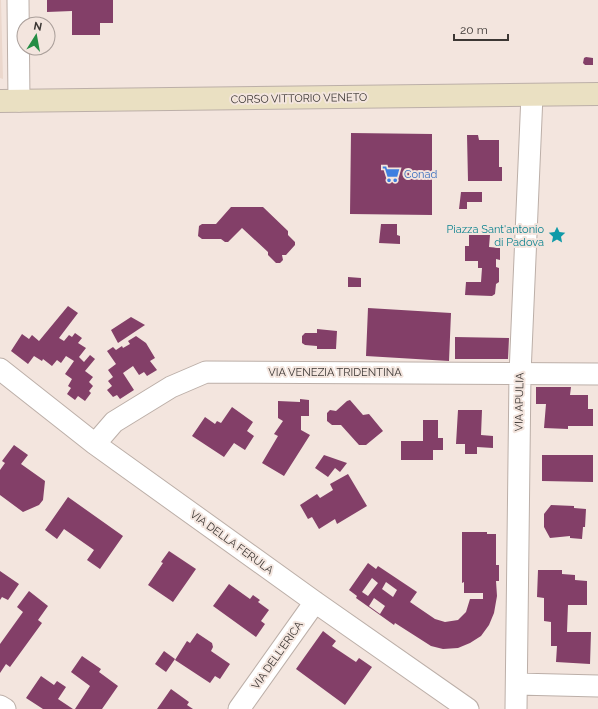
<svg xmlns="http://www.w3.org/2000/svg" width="598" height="709" viewBox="0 0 598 709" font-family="Raleway,sans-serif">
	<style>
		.built { fill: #ebd7cc }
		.building { fill: #833f68; fill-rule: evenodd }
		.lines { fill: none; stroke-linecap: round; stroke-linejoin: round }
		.minor-casing { stroke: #bcafa8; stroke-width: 23 }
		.secondary-casing { stroke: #bcafa8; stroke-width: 24 }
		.minor { stroke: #fff; stroke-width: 21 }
		.secondary { stroke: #eae0c2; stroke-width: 22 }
		.labels { text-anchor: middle; stroke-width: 4; stroke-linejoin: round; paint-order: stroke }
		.street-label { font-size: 11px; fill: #3c3734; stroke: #f3e5de }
		.shop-label { font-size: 11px; fill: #366cbe; stroke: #f3e5de; text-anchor: start }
		.culture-label { font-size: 11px; fill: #0d838f; stroke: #f3e5de; text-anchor: end }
	</style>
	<rect width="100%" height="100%" fill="#f3e5de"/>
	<path class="built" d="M0 0H1L3 79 0 78Z"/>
	<path class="building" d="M47 0H113V23H100V35H72V11L47 12Z
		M586 57 593 58V65H585L583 63 584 58Z
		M351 133 432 134V215L350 214Z
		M467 135H478L479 140H499V167H502V181H468Z
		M461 192H482V202H467V209H459Z
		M231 207H263L288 231V235L295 242V245L286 255H282L283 260 280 263H276L268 255V252L242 228 228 242H225L221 239H202L198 236 199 226 202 224H216Z
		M381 224H397V235L400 236V244L379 243Z
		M469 235H490L489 247 500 248V260L496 259V267L499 268V282L496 284 495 294 492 296 465 295 466 282H481L482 268H478V261H465V246H469Z
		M348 277 361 278V287H348Z
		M68 306 78 313 59 338 64 341 69 335 72 337 75 333 82 338 78 343 86 348 79 357 84 362 90 355 95 359 85 371 93 377 89 382 93 386 89 391 91 393 85 401 78 396 75 400 67 394 71 388 68 386 72 379 65 374 74 361 66 356 61 363 57 360 52 366 43 359 42 361 34 356 28 364 11 351 22 334 29 339 32 335 39 341Z
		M368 308 451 313 449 361 366 356Z
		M131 317 145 325 118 343 111 330Z
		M317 329 337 331 336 349H317V346L305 345 302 343V336L305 333H317Z
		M136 336 146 343 155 358 150 361 157 370 147 376 144 372 139 375 133 366 123 373 134 390 120 399 117 395 113 397 107 390 112 386 108 381 113 377 108 370 116 364 107 351 113 347 116 350 122 346 123 348 130 344 128 341Z
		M455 337 509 338 508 359H455Z
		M536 387H571L570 395H588V409H593V426H568V429L544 428 546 404H536Z
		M300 399 309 400V416H301V430L310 435 284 476 262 463 278 436 274 434 283 421 278 418V401L300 402Z
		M350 400 363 415 369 414 383 431 366 445H359L341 425H332L327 421V413L330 410 336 411 347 401Z
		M232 407 253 422 247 431 254 436 245 450 234 443 224 457 192 436 205 417 215 424 217 421 221 423Z
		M458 410H482L481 435 493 436V448L477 447V454H465V444H456Z
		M423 420H438V438H443V450H433V460H401V441H423Z
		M14 445 28 455 21 464 45 481 43 500 39 505 23 512 0 495V470L5 463 2 461Z
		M324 455 347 463 340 472 335 468 328 477 315 468Z
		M542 455H593V482L542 481Z
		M348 474 367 506 337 524 335 519 319 529 312 517 308 519 300 505 317 494 320 498 333 490 330 484Z
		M68 497 123 536 100 569 87 560 94 550 64 529 57 539 45 530Z
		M551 505 574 506V508L586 509 585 527H583L582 539 570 538V536L550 538 544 527V514Z
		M462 532H487V534H496V565H499V581H496L497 596 494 613 489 625 481 636 470 643 458 648 443 649 431 646 395 623 394 625 356 598 357 596 349 590 368 563 376 569 378 566 417 592 410 602 435 619 445 622 458 620 466 612 470 599H483V593H464V582L462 583ZM372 578 378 583 368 596 362 592ZM386 582 397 590 393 597 382 589ZM374 598 385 606 380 614 369 606Z
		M169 551 196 569 173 602 148 585 163 563 161 562Z
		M538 570H562V574L575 575V580L587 581V605H568L567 632H591L590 664 556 662 557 646H551V622L544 621V598L537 597Z
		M0 571 19 584 8 600 2 597 0 600Z
		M229 584 250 599 253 595 260 600 258 602 269 610 261 621 265 624 256 637 213 606Z
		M29 591 48 606 38 620 42 623 10 667 6 664 0 673V644L23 612 17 607Z
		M323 631 336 641 332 646 356 662 359 658 372 667 345 705 296 669Z
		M197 633 212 643 213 647 211 651 230 664 220 679 215 676 210 683 175 660 187 641 190 643Z
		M164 651 175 659 166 672 155 664Z
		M82 656 101 669 99 672 118 686 102 709H75L90 686 71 672Z
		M41 676 54 685 57 681 66 687 58 699 73 709H43L26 698Z
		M171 689 189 702 187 705 193 709H157Z"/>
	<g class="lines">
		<g class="minor-casing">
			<path id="minor" d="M18 0 19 101
				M0 369 95 444 315 602 468 709
				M95 444 114 422 171 387 206 372 598 374
				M517 684 598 686
				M0 706 5 709
				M239 709 315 602
				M516 709 520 374 532 95"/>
		</g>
		<g class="secondary-casing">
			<path id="secondary" d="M0 101 598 94"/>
		</g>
		<use href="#minor" class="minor"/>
		<use href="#secondary" class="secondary"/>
	</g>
	<defs>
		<g id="supermarket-bare" transform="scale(1.38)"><path d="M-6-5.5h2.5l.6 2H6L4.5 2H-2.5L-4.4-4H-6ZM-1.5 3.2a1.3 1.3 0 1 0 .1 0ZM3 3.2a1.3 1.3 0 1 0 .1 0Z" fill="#3f7fe0" stroke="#f3e5de" stroke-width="2.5" paint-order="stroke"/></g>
		<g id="sight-bare" transform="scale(1.38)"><path d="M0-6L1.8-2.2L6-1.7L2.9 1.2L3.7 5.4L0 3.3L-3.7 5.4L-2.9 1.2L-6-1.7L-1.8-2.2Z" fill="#0f9aa8" stroke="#f3e5de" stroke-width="2.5" paint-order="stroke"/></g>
	</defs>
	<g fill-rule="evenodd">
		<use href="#supermarket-bare" x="391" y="174"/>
		<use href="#sight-bare" x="557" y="235"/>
	</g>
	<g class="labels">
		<g class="street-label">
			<text transform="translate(299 98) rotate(-1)" y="4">CORSO VITTORIO VENETO</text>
			<text x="335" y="376">VIA VENEZIA TRIDENTINA</text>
			<text transform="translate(519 402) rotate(-89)" y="4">VIA APULIA</text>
			<text transform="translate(232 542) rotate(36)" y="4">VIA DELLA FERULA</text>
			<text transform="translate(277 655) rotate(-55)" y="4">VIA DELL'ERICA</text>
		</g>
		<g class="shop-label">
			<text x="404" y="178">Conad</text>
		</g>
		<g class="culture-label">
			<text x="544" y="233">Piazza Sant'antonio<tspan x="544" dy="13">di Padova</tspan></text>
		</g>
	</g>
	<g transform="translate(36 36) rotate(11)"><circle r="19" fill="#f3e5de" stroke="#aa9f9a"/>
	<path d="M0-3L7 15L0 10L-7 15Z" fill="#248d44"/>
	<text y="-6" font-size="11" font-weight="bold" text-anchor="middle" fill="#3c3734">N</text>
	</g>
	<path d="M454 34v6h54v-6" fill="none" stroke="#3c3734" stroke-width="2"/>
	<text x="460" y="34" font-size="12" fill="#3c3734" stroke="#f3e5de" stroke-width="3" paint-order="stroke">20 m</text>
</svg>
